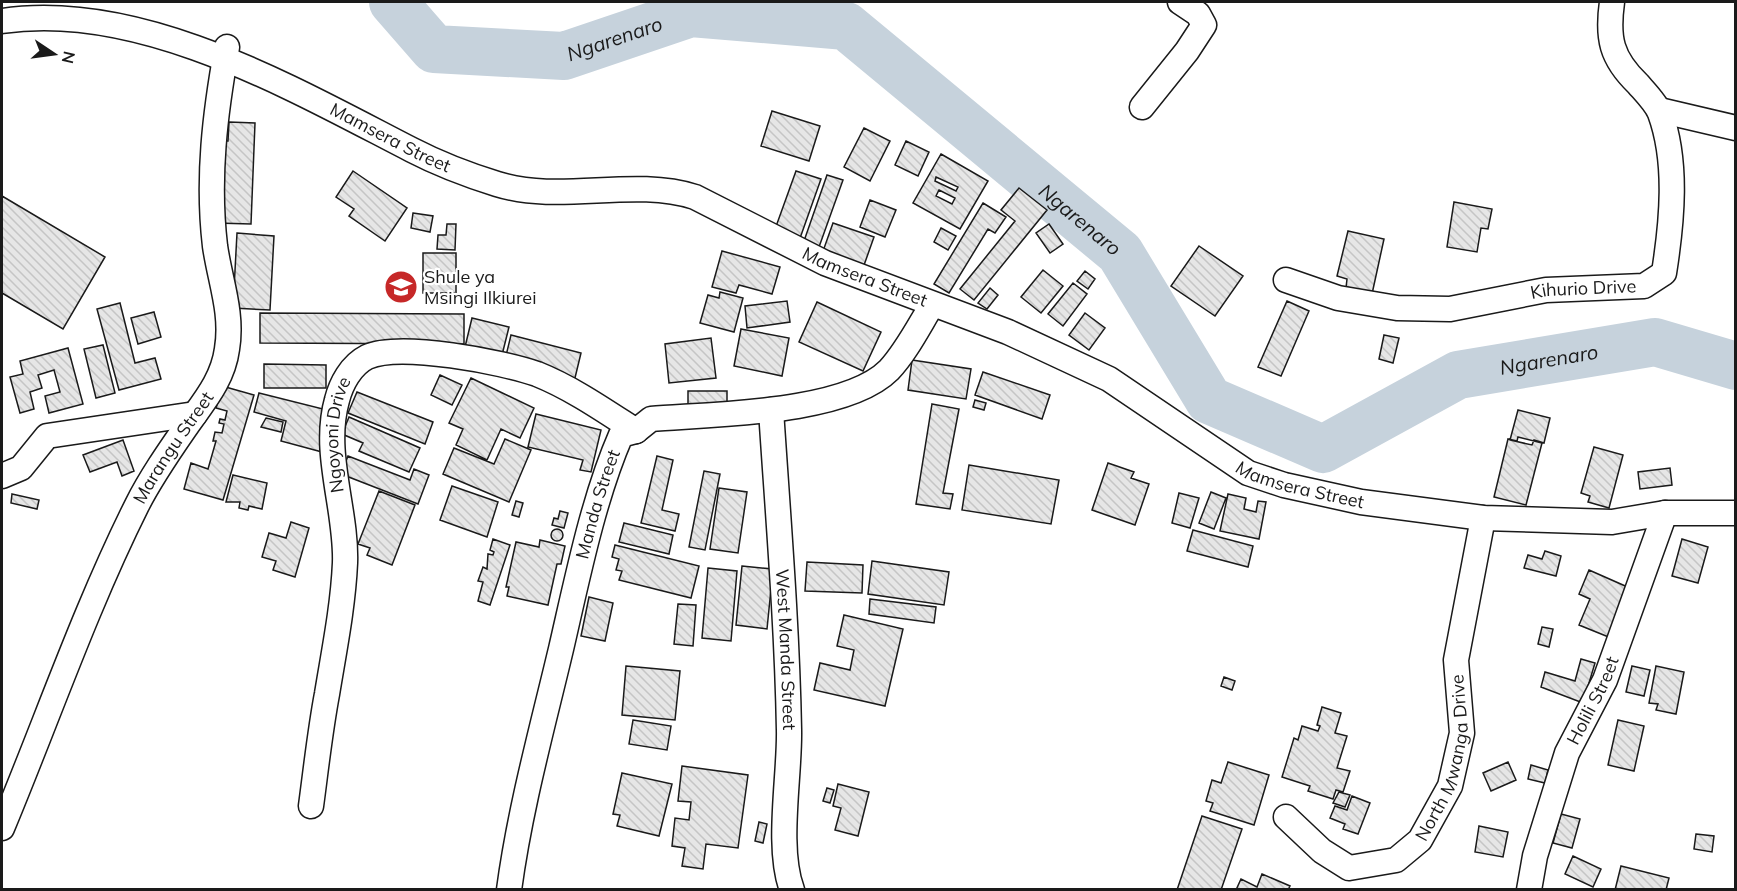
<svg xmlns="http://www.w3.org/2000/svg" width="1737" height="891" viewBox="0 0 1737 891" font-family="Mulish,sans-serif">
	<style>
		.lines { fill: none; stroke-linecap: round; stroke-linejoin: round }
		.river { stroke: #c6d2dc; stroke-width: 48 }
		.building { fill: url(#building-back-hatch); stroke: #1a1a1a; stroke-width: 1.5; fill-rule: evenodd }
		.minor-casing { stroke: #1a1a1a; stroke-width: 27 }
		.minor { stroke: #fff; stroke-width: 24 }
		.labels { text-anchor: middle; stroke-width: 4.5; stroke-linejoin: round; paint-order: stroke }
		.street-label { font-size: 18px; fill: #1a1a1a; stroke: #fff }
		.poi-label { font-size: 18px; fill: #1a1a1a; stroke: #fff; text-anchor: start }
		.water-label { font-size: 20px; font-style: italic; fill: #1a1a1a; stroke: #fff }
	</style>
	<defs>
		<pattern id="building-back-hatch" width="6" height="6" patternUnits="userSpaceOnUse" patternTransform="scale(1.5)"><rect width="6" height="6" fill="#e6e6e6"/><path d="M-1 5l2 2M0 0l6 6M5-1l2 2" fill="none" stroke="#c5c5c5"/></pattern>
	</defs>
	<rect width="100%" height="100%" fill="#fff"/>
	<g class="lines">
		<path class="river" id="s1" d="M393 2 434 49 564 56 691 13 846 26 1120 253 1209 400 1323 449 1458 375 1655 342 1736 366"/>
	</g>
	<path class="building" d="M772 111 820 126 809 161 761 146Z
		M229 122 255 123 251 224 216 223 219 141H228Z
		M864 128 890 141 870 181 844 167Z
		M906 141 929 152 918 176 895 165Z
		M941 154 988 181 960 229 913 203ZM936 177 958 187 956 191 935 181ZM939 190 955 198 952 204 936 196Z
		M353 171 407 208 385 241 349 216 354 209 336 197Z
		M796 171 821 179 799 241 774 232Z
		M827 175 843 180 819 247 804 241Z
		M1019 188 1047 210 974 300 960 289 1015 221 1001 210Z
		M2 196 105 257 63 329 2 293Z
		M870 200 896 210 885 237 860 227Z
		M1454 202 1492 209 1488 229 1481 228 1477 252 1447 247Z
		M983 203 1006 217 995 233 988 229 949 293 934 284Z
		M413 213 433 216 430 232 411 228Z
		M833 223 874 237 863 268 822 254Z
		M447 224H456L455 250 437 249 438 235H446Z
		M1049 224 1063 244 1050 253 1036 233Z
		M941 228 956 236 948 250 934 242Z
		M1348 231 1384 239 1372 294 1346 288 1347 279 1337 276Z
		M237 233 274 236 270 310 233 308Z
		M1199 246 1243 276 1215 316 1171 286Z
		M722 251 780 267 772 294 739 285 736 293 712 287Z
		M423 253H456V293H423Z
		M1043 270 1063 286 1041 313 1021 297Z
		M1085 271 1095 279 1088 289 1077 281Z
		M1073 283 1087 294 1063 326 1048 314Z
		M990 288 998 295 987 309 978 303Z
		M720 292 743 298 734 332 700 323 708 295 719 298Z
		M787 301 790 322 747 328 745 306Z
		M1287 301 1309 311 1281 376 1258 367Z
		M817 302 881 332 863 371 799 342Z
		M120 303 135 363 155 358 161 379 119 390 97 309Z
		M154 312 161 337 138 344 131 318Z
		M260 313 464 314V344L260 343Z
		M1085 313 1105 328 1089 350 1069 335Z
		M472 318 509 327 502 355 465 347Z
		M741 329 789 338 782 376 734 366Z
		M511 335 581 353 574 382 504 364Z
		M1384 335 1399 338 1393 363 1379 359Z
		M711 338 716 378 669 383 665 344Z
		M103 345 115 393 96 398 84 349Z
		M68 348 83 404 49 413 45 396 60 392 54 370 38 375 42 388 30 392 34 409 20 413 10 377 23 374 20 361Z
		M912 360 971 369 966 399 908 390Z
		M264 364 326 365V388H264Z
		M983 372 1050 395 1042 419 975 395Z
		M440 375 462 385 452 405 431 395Z
		M471 378 534 408 520 438 501 429 487 460 456 445 463 429 449 423Z
		M222 386 254 395 223 500 184 489 191 463 208 469 216 441H213L215 432 222 433 224 424 219 423 220 419 225 420 227 411 216 408Z
		M688 391H727V413L688 407Z
		M357 392 433 422 425 444 348 413Z
		M259 393 327 410 322 452 281 441 286 421 254 412Z
		M975 400 986 403 984 410 973 407Z
		M932 404 959 409 943 493 953 494 950 509 916 504Z
		M1518 410 1550 418 1544 443 1534 440 1532 445 1510 440Z
		M536 414 601 430 591 472 580 470 583 460 528 447Z
		M349 417 420 448 409 472 359 451 363 443 342 434Z
		M266 418 283 422 281 432 261 427Z
		M1518 437 1542 443 1526 505 1494 497 1508 439 1517 441Z
		M505 439 531 450 509 502 443 474 454 448 494 464Z
		M123 440 134 471 122 476 117 462 90 472 83 455Z
		M1594 447 1623 455 1609 508 1588 502 1590 496 1581 493Z
		M348 456 410 480 414 469 429 475 418 504 341 474Z
		M657 456 673 460 662 510 679 514 675 531 641 523Z
		M1108 463 1134 472 1131 478 1149 484 1135 525 1092 510Z
		M969 465 1059 480 1051 524 962 510Z
		M1670 468 1672 485 1640 489 1638 472Z
		M704 471 720 474 705 550 689 547Z
		M233 475 267 483 262 509 249 506 248 510 239 508 240 502H226Z
		M452 486 498 502 487 537 440 520Z
		M719 488 747 492 738 553 710 549Z
		M379 491 415 505 392 565 367 555 370 548 358 544Z
		M1211 492 1226 498 1214 529 1199 523Z
		M1179 493 1199 498 1190 528 1172 523Z
		M12 494 39 500 37 509 11 503Z
		M1228 494 1246 498 1244 509 1256 512 1258 501 1266 502 1259 539 1220 531Z
		M516 501 523 503 519 517 512 515Z
		M560 511 568 513 564 528 552 525 554 518 558 519Z
		M291 522 309 528 295 577 273 570 276 561 262 557 269 533 286 538Z
		M624 523 673 535 669 554 619 542Z
		M551 535a6 6 0 1 1 12 0a6 6 0 1 1-12 0Z
		M1193 530 1253 546 1248 567 1187 551Z
		M493 539 510 545 490 605 478 601 483 582 478 581 483 567 487 569 488 554 493 555 494 552 490 550Z
		M1682 539 1708 547 1698 583 1672 576Z
		M540 540 565 546 561 564H557L548 605 507 596 509 587H506L516 542 539 547Z
		M615 545 699 566 691 598 619 580 622 571 616 570 619 559 612 557Z
		M1545 551 1561 556 1556 576 1524 568 1528 555 1542 559Z
		M872 561 949 572 944 605 868 594Z
		M807 562 863 565 862 593 805 591Z
		M742 566 773 569 767 629 736 625Z
		M708 568 737 571 731 641 702 638Z
		M1589 570 1632 589 1611 638 1579 625 1590 599 1579 594Z
		M589 597 613 603 605 641 581 636Z
		M870 599 936 607 934 623 869 614Z
		M678 604 696 605 693 646 674 644Z
		M844 615 903 629 885 706 814 690 820 663 850 670 854 650 837 646Z
		M1542 627 1553 629 1549 647 1538 644Z
		M1581 659 1595 663 1583 703 1541 687 1545 672 1575 681Z
		M626 666 680 671 675 720 622 715Z
		M1632 666 1650 670 1644 696 1626 692Z
		M1656 666 1684 672 1676 714 1656 710 1658 704 1649 703Z
		M1224 677 1235 681 1232 690 1221 686Z
		M1322 707 1341 713 1335 733 1347 736 1337 768 1350 771 1343 792 1336 790 1333 799 1308 791 1310 786 1282 777 1294 738 1298 740 1302 726 1318 731 1320 726 1317 725Z
		M633 720 671 726 667 750 629 744Z
		M1618 720 1644 726 1634 771 1608 765Z
		M1228 762 1269 775 1254 825 1210 811 1213 803 1206 801 1212 780 1221 783Z
		M1508 762 1516 780 1491 791 1483 773Z
		M1531 765 1548 770 1545 783 1528 779Z
		M682 766 748 775 738 848 706 844 703 869 682 866 685 848 672 846 675 818 689 820 691 802 678 801Z
		M622 773 672 784 659 836 617 826 620 815 613 814Z
		M838 784 869 792 858 836 835 830 841 808 833 806Z
		M827 788 834 790 830 803 823 801Z
		M1339 792 1350 795 1345 807 1333 803Z
		M1352 796 1370 803 1358 834 1343 829 1345 824 1330 818 1335 806 1347 810Z
		M1561 814 1580 819 1572 848 1553 843Z
		M1202 816 1242 829 1221 890H1177Z
		M759 822 767 824 763 843 755 841Z
		M1479 826 1508 832 1503 857 1475 852Z
		M1696 834 1714 836 1712 852 1694 849Z
		M1573 856 1601 869 1593 887 1565 874Z
		M1621 866 1669 878 1666 890H1615Z
		M1262 874 1290 886 1288 890H1236L1241 879 1257 887Z"/>
	<g class="lines">
		<g class="minor-casing">
			<g id="minor">
				<path id="s2" d="M2 21C141 0 295 90 412 150 439 164 468 175 497 184 561 204 632 177 695 197L825 263 1008 332 1109 379 1248 473 1284 485 1361 502 1483 518 1612 522 1665 513H1736"/>
				<path d="M1142 107 1187 51 1204 25 1198 14 1180 2"/>
				<path d="M1659 110 1736 128"/>
				<path id="s3" d="M1286 280 1338 298 1397 308 1450 309 1546 290 1644 286 1664 273C1672 222 1678 162 1660 113 1656 103 1645 92 1638 84 1611 58 1607 38 1612 2"/>
				<path id="s4" d="M771 410C778 516 787 623 789 730 790 776 776 847 792 890"/>
				<path d="M2 476 21 468 47 436 195 414"/>
				<path id="s5" d="M311 806C316 769 320 731 327 694 334 651 343 607 345 563 347 510 322 453 337 400 341 384 351 365 367 357 400 342 503 362 537 374 572 388 605 411 636 431"/>
				<path id="s6" d="M1286 817 1322 851 1349 868 1396 860 1420 840 1450 786 1462 733 1456 660 1483 518"/>
				<path id="s7" d="M2 828C47 720 85 609 137 505 151 477 170 450 188 424 205 400 223 379 227 349 233 313 220 281 215 246 207 178 215 113 227 47"/>
				<path id="s8" d="M509 890C520 808 542 729 561 649 577 580 593 499 621 435L636 431 651 419C712 414 845 414 889 370 906 352 919 326 932 305"/>
				<path id="s9" d="M1529 890 1535 856 1567 753 1605 680 1665 513"/>
			</g>
		</g>
		<use href="#minor" class="minor"/>
	</g>
	<defs>
		<g id="school-disc" transform="scale(1.725)"><circle r="9.5" fill="#c62828" stroke="#fff"/><path d="M0-5L7-2L0 1L-7-2ZM-4 1L0 2.5L4 1V4Q0 6-4 4Z" fill="#fff"/></g>
	</defs>
	<g fill-rule="evenodd">
		<use href="#school-disc" x="401" y="287"/>
	</g>
	<g class="labels">
		<g class="street-label">
			<text dy="6" stroke="none"><textPath href="#s2" startOffset="412">Mamsera Street</textPath></text>
			<text dy="6" stroke="none"><textPath href="#s2" startOffset="916">Mamsera Street</textPath></text>
			<text dy="6" stroke="none"><textPath href="#s3" startOffset="303">Kihurio Drive</textPath></text>
			<text dy="6" stroke="none"><textPath href="#s5" startOffset="375">Ngoyoni Drive</textPath></text>
			<text dy="6" stroke="none"><textPath href="#s7" startOffset="418">Marangu Street</textPath></text>
			<text dy="6" stroke="none"><textPath href="#s2" startOffset="1402">Mamsera Street</textPath></text>
			<text dy="6" stroke="none"><textPath href="#s8" startOffset="396">Manda Street</textPath></text>
			<text dy="6" stroke="none"><textPath href="#s4" startOffset="240">West Manda Street</textPath></text>
			<text dy="6" stroke="none"><textPath href="#s9" startOffset="201">Holili Street</textPath></text>
			<text dy="6" stroke="none"><textPath href="#s6" startOffset="248">North Mwanga Drive</textPath></text>
		</g>
		<g class="poi-label">
			<text x="424" y="283">Shule ya<tspan x="424" dy="21">Msingi Ilkiurei</tspan></text>
		</g>
		<g class="water-label">
			<text dy="7" stroke="none"><textPath href="#s1" startOffset="246">Ngarenaro</textPath></text>
			<text dy="7" stroke="none"><textPath href="#s1" startOffset="786">Ngarenaro</textPath></text>
			<text dy="7" stroke="none"><textPath href="#s1" startOffset="1380">Ngarenaro</textPath></text>
		</g>
	</g>
	<rect width="1737" height="891" fill="none" stroke="#1a1a1a" stroke-width="6"/>
	<g transform="translate(54 54) rotate(103)" stroke="#ffffff" stroke-width="4.5" paint-order="stroke">
	<path d="M0-4.5L10 22L0 15L-10 22Z" fill="#1a1a1a"/>
	<text y="-9" font-size="16" font-weight="bold" text-anchor="middle" fill="#1a1a1a">N</text>
	</g>
</svg>
